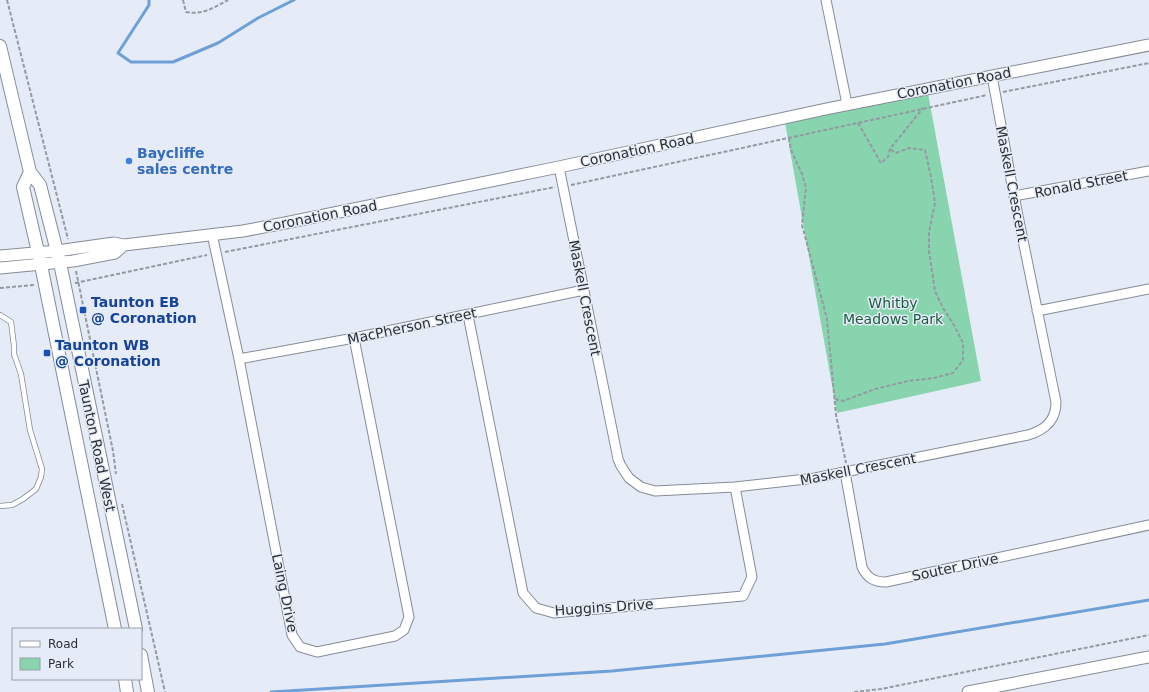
<svg xmlns="http://www.w3.org/2000/svg" width="1149" height="692" viewBox="0 0 1149 692" font-family="'DejaVu Sans',sans-serif">
	<style>
		.green { fill: #88d4ae }
		.lines { fill: none; stroke-linecap: round; stroke-linejoin: round }
		.stream { stroke: #6f9fd7; stroke-width: 3 }
		.service-casing { stroke: #858c96; stroke-width: 6 }
		.minor-casing { stroke: #858c96; stroke-width: 11 }
		.tertiary-casing { stroke: #858c96; stroke-width: 13 }
		.secondary-casing { stroke: #858c96; stroke-width: 14 }
		.path { stroke: #949aa2; stroke-width: 2; stroke-dasharray: 4 2; stroke-linecap: butt }
		.service { stroke: #fff; stroke-width: 4.5 }
		.minor { stroke: #fff; stroke-width: 9 }
		.tertiary { stroke: #fff; stroke-width: 11 }
		.secondary { stroke: #fff; stroke-width: 12 }
		.shop-dot { fill: #3f7fe0; stroke: #e5ecf7; stroke-width: 1.5 }
		.transit-dot { fill: #1a4fb4; stroke: #e5ecf7; stroke-width: 1.5 }
		.labels { text-anchor: middle; stroke-width: 3; stroke-linejoin: round; paint-order: stroke }
		.street-label { font-size: 14px; fill: #2c2f33; stroke: #e5ecf7 }
		.shop-label { font-size: 14px; font-weight: bold; fill: #366cbe; stroke: #e5ecf7; text-anchor: start }
		.transit-label { font-size: 14px; font-weight: bold; fill: #164399; stroke: #e5ecf7; text-anchor: start }
		.park-label { font-size: 14px; fill: #1d5b40; stroke: #e5ecf7 }
	</style>
	<rect width="100%" height="100%" fill="#e5ecf7"/>
	<path class="green" d="M927 88 981 381 837 413 784 117Z"/>
	<g class="lines">
		<path class="stream" d="M149 0V5L118 53 131 62H173L218 43 258 18 294 0
			M271 692 612 671 885 644 1149 600"/>
		<g class="service-casing">
			<path id="service" d="M0 315 11 322 14 346V354L21 374 30 430 42 469 41 477 36 489 23 499 12 505 0 506"/>
		</g>
		<g class="minor-casing">
			<path id="minor" d="M826 0 847 104
				M559 167 618 459 621 466 629 478 641 487 655 491 735 487 815 478 1028 435C1045 430 1056 421 1056 402L1014 196 992 76
				M1014 196 1149 171
				M212 234 239 359 292 635 300 647 317 652 395 636 404 630 409 617 354 338
				M1037 311 1149 289
				M468 315 523 593 536 608 554 613 743 596 752 577 735 487
				M239 359 354 338 584 290
				M845 472 862 567C867 578 874 582 886 582L1149 525"/>
		</g>
		<g class="tertiary-casing">
			<path id="tertiary" d="M0 256 57 251 114 243 124 245 243 231 285 223 559 167 826 109 1149 45
				M0 268 73 261 115 253 124 245
				M968 692 1149 657"/>
		</g>
		<g class="secondary-casing">
			<path id="secondary" d="M0 46 30 172 40 185 60 263 136 629
				M30 172 23 187 41 265 115 629
				M141 655 148 692
				M125 679 127 692"/>
		</g>
		<path class="path" d="M7 0 68 239
			M183 0 186 12C203 15 213 8 228 0
			M1003 92 1149 63
			M858 123 881 163 888 157 890 149 923 108
			M789 138 791 150 802 174 806 188 802 225 827 319 836 415 846 463
			M571 185 987 95
			M225 252 555 187
			M76 271 113 451 116 474
			M75 283 207 255
			M0 288 34 285
			M835 399 843 401 875 389 908 381 934 378 953 373 963 360V343L954 325 943 308 935 291 929 251V232L935 203 931 177 925 150 909 148 896 153 890 149
			M122 504 165 692
			M854 692 881 689 1149 635"/>
		<use href="#service" class="service"/>
		<use href="#minor" class="minor"/>
		<use href="#tertiary" class="tertiary"/>
		<use href="#secondary" class="secondary"/>
	</g>
	<circle class="shop-dot" cx="129" cy="161" r="4"/>
	<g class="transit-dot">
		<rect x="79" y="306" width="8" height="8" rx="2"/>
		<rect x="43" y="349" width="8" height="8" rx="2"/>
	</g>
	<g class="labels">
		<g class="street-label">
			<text transform="translate(954 83) rotate(-11)" y="5">Coronation Road</text>
			<text transform="translate(637 150) rotate(-12)" y="5">Coronation Road</text>
			<text transform="translate(1012 184) rotate(79)" y="5">Maskell Crescent</text>
			<text transform="translate(1081 184) rotate(-11)" y="5">Ronald Street</text>
			<text transform="translate(320 216) rotate(-11)" y="5">Coronation Road</text>
			<text transform="translate(585 298) rotate(79)" y="5">Maskell Crescent</text>
			<text transform="translate(412 326) rotate(-12)" y="5">MacPherson Street</text>
			<text transform="translate(97 446) rotate(78)" y="5">Taunton Road West</text>
			<text transform="translate(858 469) rotate(-11)" y="5">Maskell Crescent</text>
			<text transform="translate(955 567) rotate(-12)" y="5">Souter Drive</text>
			<text transform="translate(285 593) rotate(78)" y="5">Laing Drive</text>
			<text transform="translate(604 607) rotate(-4)" y="5">Huggins Drive</text>
		</g>
		<g class="shop-label">
			<text x="137" y="158">Baycliffe<tspan x="137" dy="16">sales centre</tspan></text>
		</g>
		<g class="transit-label">
			<text x="91" y="307">Taunton EB<tspan x="91" dy="16">@ Coronation</tspan></text>
			<text x="55" y="350">Taunton WB<tspan x="55" dy="16">@ Coronation</tspan></text>
		</g>
		<g class="park-label">
			<text x="893" y="308">Whitby<tspan x="893" dy="16">Meadows Park</tspan></text>
		</g>
	</g>
	<rect x="12" y="628" width="130" height="52" fill="#e5ecf7" stroke="#9ba0a9"/>
	<rect x="20" y="641" width="20" height="6" fill="#ffffff" stroke="#9ba0a9"/>
	<text x="48" y="648" font-size="12" fill="#2c2f33">Road</text>
	<rect x="20" y="658" width="20" height="12" fill="#88d4ae" stroke="#9ba0a9"/>
	<text x="48" y="668" font-size="12" fill="#2c2f33">Park</text>
</svg>
